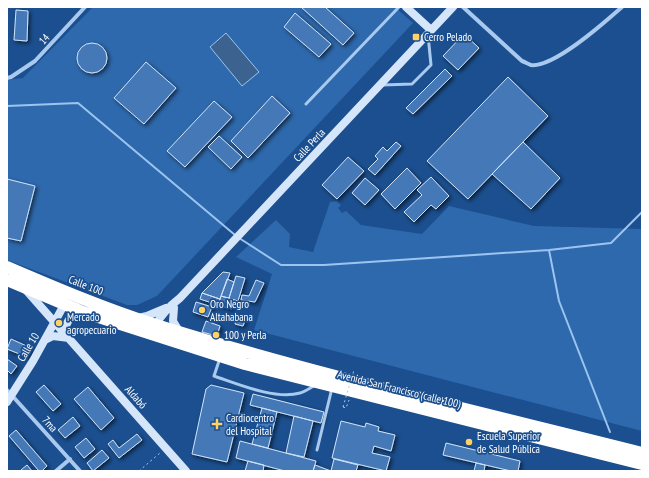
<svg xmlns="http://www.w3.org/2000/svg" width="649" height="478" viewBox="0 0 649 478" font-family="'PT Sans Narrow',sans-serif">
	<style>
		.green { fill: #2e69ad }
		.water { fill: #3c6290; stroke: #9cc4f0 }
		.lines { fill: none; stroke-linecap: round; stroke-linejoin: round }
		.stream { stroke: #9cc4f0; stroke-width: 2 }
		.building { fill: #4478b7; stroke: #cfe3fa; filter: url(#shadow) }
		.path { stroke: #a9c9ee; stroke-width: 1; stroke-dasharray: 2 3; stroke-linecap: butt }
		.lane { stroke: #a9c9ee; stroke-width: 3 }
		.street { stroke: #a9c9ee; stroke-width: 4 }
		.secondary { stroke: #d6e6fa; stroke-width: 8 }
		.highway { stroke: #fff; stroke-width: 12 }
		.path-bridge { stroke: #a9c9ee; stroke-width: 1; stroke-dasharray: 2 3; stroke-linecap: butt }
		.poi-dot { fill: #ffd166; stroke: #1b4f8f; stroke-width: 1.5 }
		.labels { text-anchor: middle; stroke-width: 3.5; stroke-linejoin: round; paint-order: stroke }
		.poi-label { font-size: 11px; fill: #fff; stroke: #1b4f8f; text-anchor: start }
		.street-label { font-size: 11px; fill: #fff; stroke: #1b4f8f }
	</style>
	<defs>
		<filter id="shadow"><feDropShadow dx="2" dy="2" stdDeviation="2" flood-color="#0009"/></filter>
	</defs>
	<rect width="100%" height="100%" fill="#1b4f8f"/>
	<path class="green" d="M93 7H395L413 23 157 296 137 305H127L7 260V80L23 78Z
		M337 201 341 205 338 208 342 213 346 211 361 225 422 234 449 206 534 226 642 229V431L254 330 272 274 236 257 276 220 290 234 289 247 313 252 330 202Z"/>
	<path class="water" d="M226 33 259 72 242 86 210 47Z"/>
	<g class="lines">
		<path class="stream" d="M7 106 78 103 235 235
			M239 238 281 265H324L549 250 611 243 642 212
			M549 250 559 301 610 432"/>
	</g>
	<path class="building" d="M301 7H325L354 33 343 45Z
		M16 10 28 11 27 41 14 40Z
		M295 13 331 44 319 57 284 27Z
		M464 34 479 48 458 70 443 56Z
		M77 58a15 15 0 1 1 30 0a15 15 0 1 1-30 0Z
		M146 62 176 88 144 124 114 98Z
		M445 69 452 76 413 114 406 108Z
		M508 77 548 116 468 199 427 161Z
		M272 96 290 113 248 158 231 141Z
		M214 101 232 117 185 167 167 151Z
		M219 136 242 157 231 169 208 147Z
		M396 142 401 146 375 175 368 169 378 159 375 156 383 147 387 151Z
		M523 142 560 178 531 209 492 174Z
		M348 157 364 171 337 199 322 185Z
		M407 168 421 183 395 209 381 194Z
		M431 177 449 196 436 209 431 205 414 222 404 212 422 195 417 190Z
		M365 178 379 190 365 205 352 193Z
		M7 179 35 186 21 241 7 238Z
		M223 272 230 273 220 299 202 293Z
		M236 276 245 278 238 301 229 298Z
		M227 279 234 282 229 298 221 296Z
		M256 280 264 283 255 302 241 300 242 295 249 296Z
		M202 293 220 299 218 305 200 299Z
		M221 296 234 300 232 309 218 305Z
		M196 302 212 307 208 317 193 312Z
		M237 315 246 318 243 326 235 324Z
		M206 321 220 326 217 336 202 332Z
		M11 339 31 348 27 357 7 349Z
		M7 359 17 366 11 374 7 370Z
		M44 385 61 404 53 411 36 392Z
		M211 385 244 393 227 462 192 454 206 389Z
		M88 387 114 418 101 430 74 399Z
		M253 394 324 412 321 423 250 405Z
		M262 408 277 412 268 448 252 444Z
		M294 416 313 421 304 457 286 453Z
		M73 417 80 426 65 438 58 430Z
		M341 421 365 427 366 423 379 427 378 431 395 435 391 451 374 446 372 453 390 457 386 471 332 458Z
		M16 430 47 466 42 471H39L9 436Z
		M137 434 142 440 119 458 108 444 113 440 119 448Z
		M86 438 95 449 84 458 75 447Z
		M240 441 316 461 313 471H285L236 458Z
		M446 443 520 461 518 471H511L443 455Z
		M102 450 109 458 93 471 87 463Z
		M334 459 358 465 356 471H313L315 465 331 471Z
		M248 461 264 465 263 471H245Z
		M476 463 485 465 484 471H474Z
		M27 465 32 471H21V470Z"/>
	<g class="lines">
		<path class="path" d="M343 407 346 408 349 400
			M139 471 160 453"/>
		<path class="lane" d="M383 85 412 84 431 65 428 35
			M306 104 399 7
			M220 358 214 376C238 384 275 400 300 393 305 392 310 388 314 386
			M317 450 332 388"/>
		<path class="street" d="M463 7 522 61C525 62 528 64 531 65 554 68 605 22 622 7
			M7 78 11 77 35 61 85 7
			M7 390 80 471
			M56 471 70 459"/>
		<path class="secondary" d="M406 7 431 30
			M26 290 186 471
			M174 308 173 321 179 331
			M138 318 147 316 166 308
			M156 325C161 314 171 305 180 298L453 7
			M65 330C67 320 72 313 83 312
			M45 340 53 336 69 338
			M7 402 33 361 64 305"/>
		<path class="highway" d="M7 267C56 288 105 309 156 325 316 375 480 412 642 453
			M7 280 83 312 245 364 642 464"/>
		<path class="path-bridge" d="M343 407 354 370"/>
	</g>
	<g class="poi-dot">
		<rect x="412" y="33" width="8" height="8" rx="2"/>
		<circle cx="202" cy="310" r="4"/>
		<circle cx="59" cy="323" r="4"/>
		<circle cx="216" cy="335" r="4"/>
		<path d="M215 418h4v4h4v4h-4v4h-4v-4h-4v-4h4z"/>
		<circle cx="469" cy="442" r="4"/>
	</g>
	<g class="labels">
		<g class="poi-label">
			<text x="424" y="41">Cerro Pelado</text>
			<text x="210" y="308">Oro Negro<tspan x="210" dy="13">Altahabana</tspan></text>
			<text x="67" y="321">Mercado<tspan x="67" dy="13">agropecuario</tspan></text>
			<text x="224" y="339">100 y Perla</text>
			<text x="226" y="422">Cardiocentro<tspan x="226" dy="13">del Hospital</tspan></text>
			<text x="477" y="440">Escuela Superior<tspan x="477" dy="13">de Salud Pública</tspan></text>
		</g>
		<g class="street-label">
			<text transform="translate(44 39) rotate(-48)" y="4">14</text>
			<text transform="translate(309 145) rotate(-47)" y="4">Calle Perla</text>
			<text transform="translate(86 285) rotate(21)" y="4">Calle 100</text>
			<text transform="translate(28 347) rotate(-59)" y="4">Calle 10</text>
			<text transform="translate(399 389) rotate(14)" y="4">Avenida San Francisco (calle 100)</text>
			<text transform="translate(136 397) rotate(49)" y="4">Aldabó</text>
			<text transform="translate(50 424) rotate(48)" y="4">7ma</text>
		</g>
	</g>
	<rect width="649" height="478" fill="none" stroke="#ffffff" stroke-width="16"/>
</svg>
